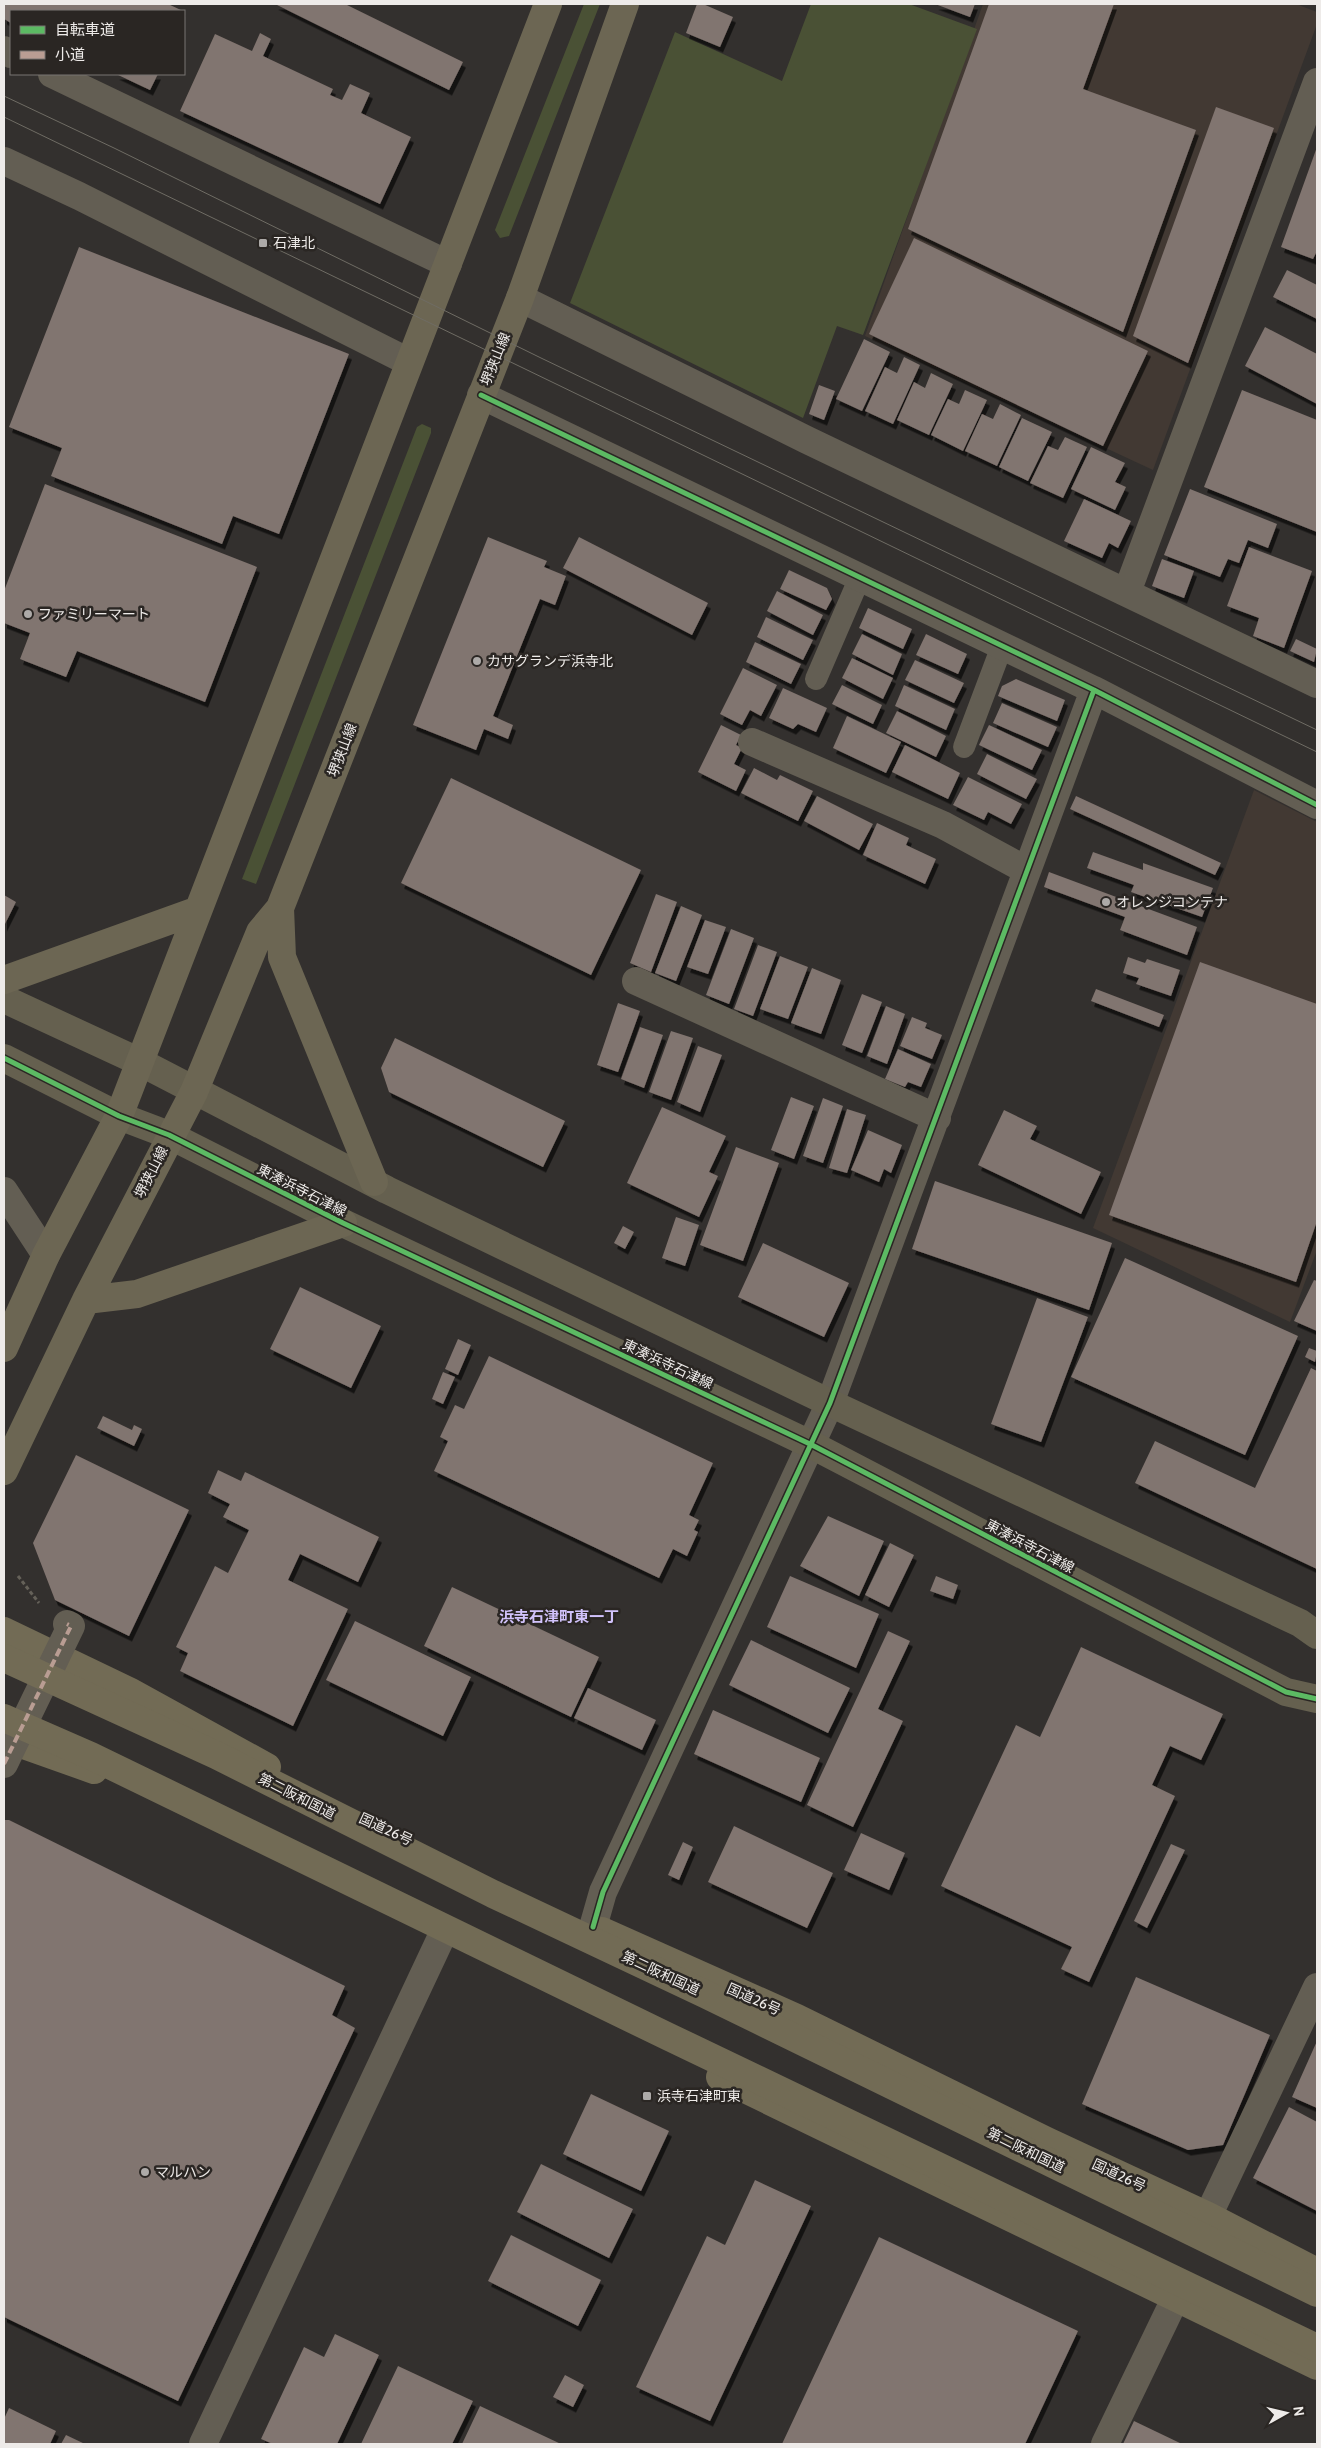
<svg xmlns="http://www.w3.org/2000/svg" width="1321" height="2448" viewBox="0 0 1321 2448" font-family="Cabin,'Noto Sans JP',sans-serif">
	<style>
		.built { fill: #423933 }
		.green { fill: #4a5135 }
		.building { fill: #81746f; filter: url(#shadow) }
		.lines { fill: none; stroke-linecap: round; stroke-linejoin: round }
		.path { stroke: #656159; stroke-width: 3; stroke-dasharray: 4 2.5; stroke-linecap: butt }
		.lane { stroke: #635e53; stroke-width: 22 }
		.street { stroke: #635e53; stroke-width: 28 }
		.secondary { stroke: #65604f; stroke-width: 28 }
		.primary { stroke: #6c6653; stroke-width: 28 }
		.highway { stroke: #726b55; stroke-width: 28 }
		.tram { stroke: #6f6c64; stroke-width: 1 }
		.street-bridge { stroke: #635e53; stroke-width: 28 }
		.highway-bridge { stroke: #726b55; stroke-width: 28 }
		.quiet { stroke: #b99d93; stroke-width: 4; stroke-dasharray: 8 4; stroke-linecap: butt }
		.cycleway-casing { stroke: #2a2623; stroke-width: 8 }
		.cycleway { stroke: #5cba63; stroke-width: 5 }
		.poi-dot { fill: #adaaa8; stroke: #2a2623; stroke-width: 2 }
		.labels { text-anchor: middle; stroke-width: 5; stroke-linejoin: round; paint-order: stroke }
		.poi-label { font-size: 14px; fill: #eeebe9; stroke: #2a2623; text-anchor: start }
		.street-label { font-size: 14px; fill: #eeebe9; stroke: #2a2623 }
		.neighbourhood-label { font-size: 15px; font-weight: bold; fill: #d1c2fb; stroke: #2a2623 }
	</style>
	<defs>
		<filter id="shadow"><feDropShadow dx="3" dy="5.5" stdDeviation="0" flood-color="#0009"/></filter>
	</defs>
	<rect width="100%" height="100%" fill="#33302e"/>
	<path class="built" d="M983 4H1296L1317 12V24L1153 470 865 336Z
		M1254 790 1317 822V1250L1290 1322 1093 1228Z"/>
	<path class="green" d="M584 4H600L509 236 500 238 495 230Z
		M811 4H909L977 29 863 335 837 326 803 418 570 303 675 32 782 81Z
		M422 424 431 428V433L256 884 242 879 417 427Z"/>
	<path class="building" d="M4 4H168L183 11H11V23L4 19Z
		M275 4H345L463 62 449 90Z
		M697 4H703L733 17 720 47 686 33Z
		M935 4H975L970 17Z
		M989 4H1114L1083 89 1196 130 1123 332 908 229Z
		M260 33 271 39 263 56 333 89 330 95 342 100 350 84 370 93 361 113 411 137 380 204 180 111 215 34 252 51Z
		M116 74H158L150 90Z
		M1216 107 1274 128 1188 363 1133 336Z
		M1317 147V251L1313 259 1281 247Z
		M914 238 1148 351 1103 446 869 334Z
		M79 247 349 354 279 534 233 516 222 544 51 476 62 448 9 427Z
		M1287 270 1317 285V319L1273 297Z
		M1265 327 1317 354V404L1245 366Z
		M864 339 890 352 862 411 836 399Z
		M904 357 920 365 893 424 865 411 885 367 897 373Z
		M931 373 953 384 929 435 897 420 914 382 925 388Z
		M819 385 835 391 824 420 809 414Z
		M965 390 987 400 963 451 931 435 948 399 959 404Z
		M1242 390 1317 420V532L1204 487Z
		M1000 404 1021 415 997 466 965 451 982 414 993 419Z
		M1022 418 1052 432 1028 481 999 467Z
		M1065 437 1087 447 1063 498 1030 483 1048 446 1058 450Z
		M1091 447 1125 463 1115 482 1126 487 1115 510 1071 489Z
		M45 484 257 567 205 702 77 651 66 677 20 659 30 633 4 623V591Z
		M1190 489 1277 524 1268 548 1248 540 1239 563 1228 559 1220 577 1164 555Z
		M1084 499 1131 521 1118 548 1109 543 1102 558 1064 541Z
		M488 537 547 561 544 567 566 576 555 605 540 599 493 716 513 725 508 739 484 729 476 750 413 725Z
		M579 537 708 603 692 635 563 568Z
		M1249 547 1312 571 1284 648 1253 636 1259 618 1227 606Z
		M1162 559 1194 571 1184 598 1152 586Z
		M789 570 827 588 832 599 826 610 780 589Z
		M777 591 823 615 813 635 767 611Z
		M868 608 912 629 903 649 859 628Z
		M766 617 813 640 803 660 757 637Z
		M862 634 902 654 893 675 852 654Z
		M926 634 967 654 958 674 916 655Z
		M1296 639 1317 649 1314 662 1290 651Z
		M755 642 801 664 791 684 746 662Z
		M852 658 893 678 883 699 842 678Z
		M915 660 964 683 954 703 905 680Z
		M743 668 777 685 761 716 750 710 742 725 720 714Z
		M1016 679 1065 700 1057 721 998 696 1002 686Z
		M842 685 882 705 873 724 832 704Z
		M904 685 955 709 946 730 895 706Z
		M783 688 827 708 816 732 798 724 793 729 769 718Z
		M1002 703 1057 727 1048 747 993 723Z
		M897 711 946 736 936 757 886 733Z
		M847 716 901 742 886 773 833 748Z
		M721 725 741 735 736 745 742 748 734 764 746 770 736 791 698 772Z
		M989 725 1042 750 1032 770 979 745Z
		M905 745 960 773 948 799 892 772Z
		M987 754 1037 779 1026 799 977 774Z
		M754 768 777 780 780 775 813 791 798 821 741 793Z
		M968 777 1022 804 1011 824 988 812 984 820 953 805Z
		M451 778 641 870 591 975 401 883Z
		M817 796 873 824 859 850 804 821Z
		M1076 796 1221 863 1215 875 1070 809Z
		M877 823 909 838 906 845 936 859 925 884 863 855Z
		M1093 852 1143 870V863L1213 888 1202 917 1131 892 1134 885 1087 868Z
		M1049 872 1197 927 1187 955 1120 930 1125 917 1044 887Z
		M656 894 677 902 651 972 630 963Z
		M4 895 16 902 4 926Z
		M681 906 702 915 676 981 655 973Z
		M705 920 726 927 708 974 687 967Z
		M731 929 754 938 729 1004 706 995Z
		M758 945 777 952 753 1016 734 1009Z
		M780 956 808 967 788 1019 760 1009Z
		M1128 957 1145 963 1147 959 1180 970 1171 996 1136 984 1139 978 1123 973Z
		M1200 962 1317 1004V1221L1296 1282 1109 1215Z
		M812 968 841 980 821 1034 791 1023Z
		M1096 989 1164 1015 1159 1027 1091 1001Z
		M862 994 882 1002 862 1053 842 1045Z
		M618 1003 640 1011 618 1072 597 1065Z
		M886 1006 905 1014 887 1064 867 1056Z
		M912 1017 927 1023 925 1028 942 1035 932 1059 900 1046Z
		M640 1027 663 1035 644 1088 621 1079Z
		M671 1031 693 1038 671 1100 649 1092Z
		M395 1038 565 1121 543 1167 389 1092 381 1068Z
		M698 1046 722 1055 700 1112 677 1102Z
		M898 1049 931 1064 921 1087 908 1082 905 1087 885 1079Z
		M791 1097 814 1106 794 1159 771 1150Z
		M823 1098 843 1106 823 1163 803 1156Z
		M662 1107 726 1136 709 1172 718 1176 699 1217 627 1183Z
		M847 1109 866 1115 847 1173 829 1168Z
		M1004 1110 1037 1126 1030 1139 1101 1172 1081 1214 978 1165Z
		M868 1130 902 1145 891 1173 884 1169 879 1182 851 1170Z
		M736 1147 779 1163 743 1261 700 1245Z
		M935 1181 1112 1243 1089 1310 912 1249Z
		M676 1217 699 1225 685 1266 662 1258Z
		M623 1226 634 1232 625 1249 614 1243Z
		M763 1243 849 1283 824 1337 738 1297Z
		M1125 1258 1298 1336 1245 1455 1071 1377Z
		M1314 1280 1317 1281V1331L1294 1321Z
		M300 1287 381 1326 351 1388 270 1349Z
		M1037 1298 1088 1317 1041 1442 991 1424Z
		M458 1339 471 1345 458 1375 445 1369Z
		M1309 1348 1317 1351 1315 1362 1305 1357Z
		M489 1356 713 1463 689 1515 699 1520 694 1530 698 1532 687 1556 673 1549 659 1578 434 1471 448 1441 440 1437 455 1405 464 1409Z
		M1311 1368 1317 1371V1569L1135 1483 1155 1441 1255 1488Z
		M443 1372 455 1377 443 1404 432 1399Z
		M103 1416 132 1430 134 1425 142 1429 134 1446 97 1428Z
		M76 1455 189 1510 129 1636 55 1600 33 1543Z
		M218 1470 241 1481 245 1472 379 1537 358 1582 300 1554 288 1580 348 1609 293 1726 180 1671 188 1653 176 1647 215 1566 228 1573 249 1530 223 1517 230 1504 208 1493Z
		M828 1516 884 1541 859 1596 800 1566Z
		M890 1543 914 1555 889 1607 865 1595Z
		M790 1576 879 1614 856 1668 767 1627Z
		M936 1576 958 1585 953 1599 930 1591Z
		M452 1587 599 1657 571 1717 424 1646Z
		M355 1621 471 1677 443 1736 326 1680Z
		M888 1631 910 1641 878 1709 903 1721 853 1827 807 1805Z
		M751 1640 850 1688 828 1733 729 1685Z
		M1081 1647 1223 1714 1201 1760 1170 1746 1152 1785 1175 1796 1089 1982 1061 1969 1072 1947 941 1886 1016 1725 1040 1737Z
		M588 1688 656 1720 642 1750 574 1718Z
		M713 1710 820 1758 801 1802 694 1754Z
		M4 1820H9L345 1986 332 2015 355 2028 178 2401 4 2317Z
		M734 1826 833 1873 807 1928 708 1882Z
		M861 1833 905 1853 889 1890 844 1870Z
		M683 1842 693 1847 679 1880 668 1875Z
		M1171 1844 1185 1850 1147 1928 1134 1921Z
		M1136 1977 1270 2035 1223 2145 1188 2150 1082 2104Z
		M1317 2041V2108L1292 2097Z
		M591 2094 669 2131 641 2191 563 2154Z
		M1289 2107 1317 2122V2211L1253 2178Z
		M541 2164 633 2209 609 2258 517 2212Z
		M755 2180 811 2206 710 2421 636 2387 707 2236 725 2245Z
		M511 2235 601 2280 578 2326 488 2281Z
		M879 2237 1078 2331 1025 2444H782Z
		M335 2334 379 2355 337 2444H273L261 2439 304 2347 324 2357Z
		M398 2366 473 2401 452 2444H361Z
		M565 2375 584 2385 573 2407 553 2397Z
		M480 2406 561 2444H462Z
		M9 2408 56 2431 50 2444H4V2419Z
		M1134 2421 1182 2444H1123Z
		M66 2435 85 2444H61Z"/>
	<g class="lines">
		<path class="path" d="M18 1576 39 1603"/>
		<path class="lane" d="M816 679 860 577
			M964 747 1002 646"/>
		<path class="street" d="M4 50 11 54
			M52 74 448 264
			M4 161 79 196 409 362
			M520 298 807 440 1317 684
			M481 395 1094 690 1317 805
			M1127 592 1317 82
			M752 742 943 825 1026 870
			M636 981 937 1118
			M4 1191 46 1255
			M593 1927 603 1892 830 1403 1094 690
			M1208 2216 1317 1987
			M203 2444 440 1940
			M1105 2444 1175 2299"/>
		<path class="secondary" d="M4 999 140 1062 387 1190 830 1403 1300 1623 1317 1635
			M4 1058 119 1116 169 1135 343 1223 812 1445 1286 1692 1317 1699"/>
		<path class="primary" d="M280 908 282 957 374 1182
			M4 980 196 911
			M86 1300 137 1294 343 1223
			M4 1348 46 1255 119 1116 548 4
			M4 1471 86 1300 194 1092 260 932 280 908 520 298 625 4"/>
		<path class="highway" d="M4 1631 129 1691 267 1767
			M4 1738 94 1770
			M602 1931 797 2018 1047 2141 1208 2216 1317 2272
			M720 2077 1317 2366"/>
		<path class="tram" d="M4 96 114 148 541 358 1317 730
			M4 117 1317 752"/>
		<path class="street-bridge" d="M4 1764 71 1626 67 1624"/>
		<path class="highway-bridge" d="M4 1658 216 1755 493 1894 705 1994 1317 2293
			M4 1718 91 1756 669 2037 1317 2348"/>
		<path class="quiet" d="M4 1764 71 1626 67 1624"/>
		<g class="cycleway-casing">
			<path id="cycleway" d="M481 395 1094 690 1317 805
				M4 1058 119 1116 169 1135 343 1223 812 1445 1286 1692 1317 1699
				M593 1927 603 1892 830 1403 1094 690"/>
		</g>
		<use href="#cycleway" class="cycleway"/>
	</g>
	<g class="poi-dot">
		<rect x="258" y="238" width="10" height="10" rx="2.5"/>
		<circle cx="28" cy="614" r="5"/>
		<circle cx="477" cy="661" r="5"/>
		<circle cx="1106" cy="902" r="5"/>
		<rect x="642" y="2091" width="10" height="10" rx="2.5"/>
		<circle cx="145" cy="2172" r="5"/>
	</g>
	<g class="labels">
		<g class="poi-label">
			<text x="273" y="248">石津北</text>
			<text x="38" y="619">ファミリーマート</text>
			<text x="487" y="666">カサグランデ浜寺北</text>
			<text x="1116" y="907">オレンジコンテナ</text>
			<text x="657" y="2101">浜寺石津町東</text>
			<text x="155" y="2177">マルハン</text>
		</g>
		<g class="street-label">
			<text transform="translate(495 359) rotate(-68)" y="5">堺狭山線</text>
			<text transform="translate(342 750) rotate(-69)" y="5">堺狭山線</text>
			<text transform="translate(151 1172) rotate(-63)" y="5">堺狭山線</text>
			<text transform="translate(302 1190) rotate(27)" y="5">東湊浜寺石津線</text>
			<text transform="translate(668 1364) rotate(25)" y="5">東湊浜寺石津線</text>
			<text transform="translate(1030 1546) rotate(28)" y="5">東湊浜寺石津線</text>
			<text transform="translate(297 1796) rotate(27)" y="5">第二阪和国道</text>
			<text transform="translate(386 1829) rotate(25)" y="5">国道26号</text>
			<text transform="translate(661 1973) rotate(25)" y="5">第二阪和国道</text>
			<text transform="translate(754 1999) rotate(24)" y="5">国道26号</text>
			<text transform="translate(1026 2150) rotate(26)" y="5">第二阪和国道</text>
			<text transform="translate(1119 2175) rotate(25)" y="5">国道26号</text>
		</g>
		<g class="neighbourhood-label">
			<text x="559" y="1622">浜寺石津町東一丁</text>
		</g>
	</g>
	<rect width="1321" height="2448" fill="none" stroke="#eeebe9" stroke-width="10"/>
	<rect x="10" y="10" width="175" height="65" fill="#2a2623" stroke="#787572"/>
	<rect x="20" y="26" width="25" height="8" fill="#5cba63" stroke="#787572"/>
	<text x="55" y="35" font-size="15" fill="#eeebe9">自転車道</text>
	<rect x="20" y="51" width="25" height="8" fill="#b99d93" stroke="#787572"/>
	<text x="55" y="60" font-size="15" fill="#eeebe9">小道</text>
	<g transform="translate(1286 2413) rotate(82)" stroke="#2a2623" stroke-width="4" paint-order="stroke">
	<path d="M0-4L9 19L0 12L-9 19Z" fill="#eeebe9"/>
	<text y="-8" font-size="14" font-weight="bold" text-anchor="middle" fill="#eeebe9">N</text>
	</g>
</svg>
